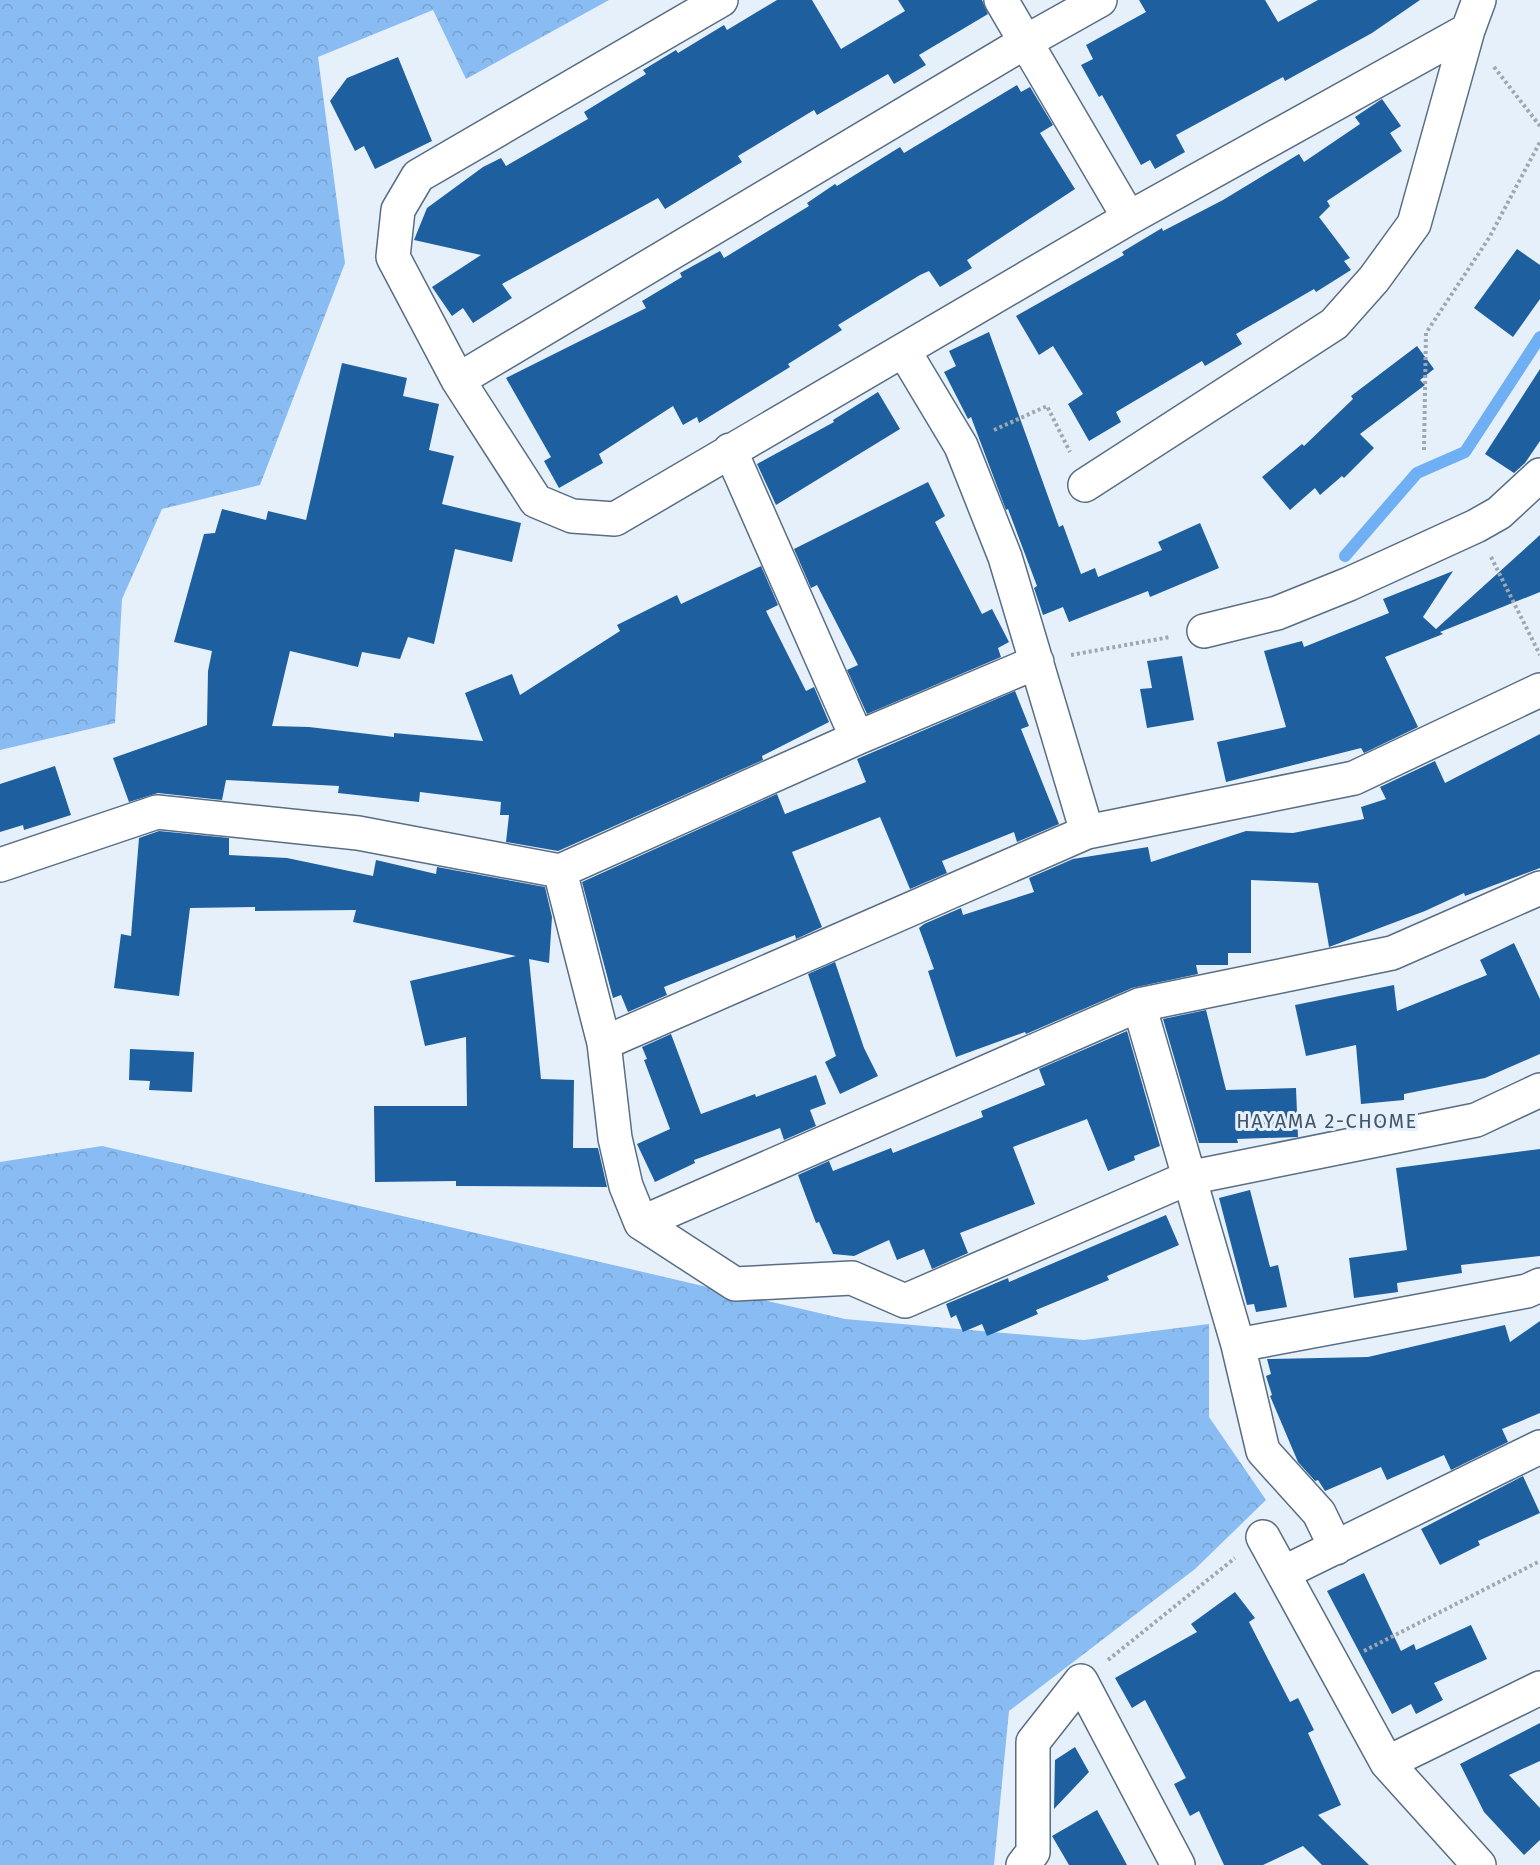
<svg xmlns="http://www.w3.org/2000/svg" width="1540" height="1865" viewBox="0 0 1540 1865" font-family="'Fira Sans',sans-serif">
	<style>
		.forest { fill: url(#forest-crowns) }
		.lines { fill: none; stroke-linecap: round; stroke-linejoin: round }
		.stream { stroke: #6faff4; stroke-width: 12 }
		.building { fill: #1e609f }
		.minor-casing { stroke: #596d83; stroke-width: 36 }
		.path { stroke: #9fa8b2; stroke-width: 4; stroke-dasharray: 3 3; stroke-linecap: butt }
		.minor { stroke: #fff; stroke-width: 33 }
		.labels { text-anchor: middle; stroke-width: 6; stroke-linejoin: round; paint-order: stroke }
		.neighbourhood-label { font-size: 20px; letter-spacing: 1.5px; fill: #415469; stroke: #e6f0fa }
	</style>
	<defs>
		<pattern id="forest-crowns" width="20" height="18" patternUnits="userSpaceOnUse" patternTransform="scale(1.5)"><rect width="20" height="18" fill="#89bcf3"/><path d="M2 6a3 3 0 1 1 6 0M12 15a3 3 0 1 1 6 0" fill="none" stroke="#76a1d0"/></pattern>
	</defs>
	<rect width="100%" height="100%" fill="#e6f0fa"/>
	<path class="forest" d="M0 0H609L466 79 433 10 318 57 345 263 260 485 162 509 122 599 115 723 0 750Z
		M102 1146 845 1319 1084 1340 1209 1324V1417L1266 1500 1195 1569 1009 1711 994 1865H0V1162Z"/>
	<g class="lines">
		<path class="stream" d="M1345 556 1417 473 1465 452 1540 337"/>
	</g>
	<path class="building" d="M777 0H812L841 49 905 11 898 0H982L988 14 919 55 926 65 894 84 888 74 817 115 814 110 738 156 742 162 665 209 658 198 502 284 512 298 473 323 463 308 452 316 432 287 481 255 414 240 427 208 483 167 501 158 506 166 588 119 584 112 646 74 643 70 676 50 678 53 724 25 727 30Z
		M1139 0H1265L1278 22 1318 0H1420L1372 33 1285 81 1283 77 1176 135 1185 152 1155 169 1150 160 1141 165 1102 95 1099 97 1081 65 1093 59 1086 45 1146 12Z
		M398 57 432 141 375 169 364 146 355 151 330 101 347 78Z
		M1017 85 1021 92 1030 87 1053 125 1040 133 1075 189 967 260 972 268 940 287 929 271 920 275 838 325 842 330 788 364 790 367 699 423 697 417 683 425 673 406 599 454 603 463 559 488 544 461 551 457 506 378 646 308 642 301 682 277 680 273 720 251 724 258 809 206 807 203 835 184 837 186 900 147 904 153Z
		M1382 99 1401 126 1390 133 1402 151 1327 201 1330 206 1319 217 1350 258 1344 261 1351 270 1316 292 1314 289 1236 334 1242 344 1205 366 1202 361 1116 412 1121 422 1089 441 1068 404 1083 394 1053 346 1039 355 1016 316 1124 255 1122 252 1162 228 1163 231 1223 200 1299 154 1304 162 1360 124 1355 117Z
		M1517 249 1540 265V299L1513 337 1474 308Z
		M989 332 1059 527 1063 525 1081 574 1095 568 1098 577 1162 550 1158 542 1200 523 1219 568 1150 597 1148 591 1069 622 1063 607 1043 615 1034 588 1037 586 1008 509 1006 510 971 417 968 419 944 372 956 366 949 351Z
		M1417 346 1434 369 1420 380 1425 385 1360 434 1374 448 1344 478 1342 476 1320 495 1315 488 1290 510 1262 477 1302 444 1304 446 1353 399 1351 396Z
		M342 363 407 378 403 396 439 404 429 450 454 456 442 504 521 523 512 562 455 549 434 644 408 637 400 659 362 652 358 667 290 651 272 726 309 727 394 737V733L483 741 465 693 512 674 520 695 620 631 617 625 677 595 681 604 761 566 778 605 766 611 806 691 814 687 829 722 762 756 763 760 558 851 506 842 509 815H500L501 802 420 792 419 802 338 793 339 786 226 780 222 800 158 793 129 802 113 758 207 725 208 671 212 651 174 642 204 534 215 533 222 509 266 520 268 511 306 520Z
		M1540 369V441L1525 463 1514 473 1485 454Z
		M878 392 900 429 776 505 757 464 834 422 833 420Z
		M928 482 945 516 935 522 982 614 992 609 1009 642 998 648 1001 657 867 714 847 670 858 665 817 585 811 588 794 549Z
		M1540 535V592L1440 632 1443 634 1385 657 1418 727 1364 753 1361 748 1226 782 1217 742 1286 727 1264 651 1302 641 1304 647 1389 613 1383 599 1453 571 1423 617 1436 629Z
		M1182 656 1194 720 1147 728 1140 689 1152 688 1147 661Z
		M1015 691 1029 726 1021 729 1059 824 1017 842 1014 832 942 861 947 873 910 889 880 817 792 852 822 927 796 939 795 935 664 987 667 995 628 1012 621 995 613 998 582 882 777 794 785 814 866 782 857 759Z
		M1540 734V868L1465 896 1464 893 1425 911 1329 947 1318 883 1251 880V953H1228V965H1196L1198 974 1132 988 1026 1034 1025 1032 956 1057 928 971 934 969 919 928 924 924 961 908 963 915 1034 892 1029 878 1073 859 1148 847 1151 862 1246 831 1293 833 1364 819 1361 807 1386 799 1380 787 1435 761 1445 783Z
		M55 766 71 815 24 830 23 825 0 832V784Z
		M159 831 229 838V855L287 858 373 876 376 860 436 874 437 867 545 887 552 917 549 963 529 959 541 1079 574 1080 573 1148H598L607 1187 456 1186V1181L375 1182 374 1106H467L466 1037 425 1046 410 981 516 956 353 922 356 910 255 911V907L190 908 179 996 114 988 121 934 131 936 139 838Z
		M1514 943 1540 999V1054L1485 1078 1404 1094V1100L1361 1104 1356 1045 1306 1056 1295 1005 1394 985 1397 1011 1487 975 1480 960Z
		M835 962 864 1048 878 1076 840 1094 825 1062 836 1056 808 974Z
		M1206 1010 1226 1090 1296 1088 1298 1137 1237 1139 1238 1143H1199L1163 1019Z
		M1127 1031 1160 1146 1134 1156 1135 1160 1108 1171 1087 1119 1013 1147 1035 1204 960 1233 968 1253 932 1269 924 1249 897 1260 889 1240 854 1256 833 1254 819 1222 816 1223 798 1175 829 1161 833 1171 891 1148 893 1153 983 1117 981 1111 1045 1085 1039 1069Z
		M671 1034 701 1114 755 1094 756 1097 816 1075 826 1104 810 1110 816 1126 784 1140 780 1128 694 1160 695 1163 655 1182 637 1144 670 1129 644 1060 647 1059 642 1047Z
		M130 1049 194 1052 192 1092 149 1090 150 1081 129 1080Z
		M1540 1149V1256L1461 1265 1462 1273 1397 1283 1398 1292 1354 1298 1349 1258 1407 1250 1396 1168Z
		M1250 1190 1270 1267 1278 1265 1287 1307 1256 1312 1254 1304 1247 1305 1219 1198Z
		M1166 1215 1179 1245 1107 1276 1109 1280 1036 1310 1038 1314 987 1336 982 1324 963 1332 956 1315 951 1318 946 1304 1008 1278 1009 1282Z
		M1540 1321V1413L1502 1429 1508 1442 1451 1470 1444 1455 1387 1480 1381 1467 1325 1491 1318 1480 1315 1481 1298 1462 1270 1396 1272 1395 1266 1376 1271 1374 1267 1359 1368 1357 1505 1325 1510 1342Z
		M1523 1476 1540 1513 1478 1541 1480 1545 1440 1565 1421 1529Z
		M1364 1573 1401 1651 1414 1644 1416 1650 1471 1625 1487 1659 1434 1683 1443 1700 1416 1714 1411 1704 1392 1714 1327 1591Z
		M1235 1592 1255 1618 1249 1622 1290 1702 1298 1698 1314 1730 1308 1733 1341 1805 1318 1815 1369 1865H1322L1303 1846 1263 1865H1224L1199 1811 1190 1816 1174 1784 1186 1778 1145 1700 1132 1708 1115 1678 1197 1632 1191 1624Z
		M1540 1723V1761L1509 1775 1540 1808V1840L1524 1855 1484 1812 1460 1764Z
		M1075 1747 1089 1772 1054 1809 1055 1760Z
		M1097 1810 1127 1865H1069L1052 1836Z"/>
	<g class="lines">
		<g class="minor-casing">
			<path id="minor" d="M721 0 418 176 398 210 393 257 458 380 536 501 572 516 615 519 1129 218 1468 30
				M1001 0 1129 218
				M904 351 961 446 1005 557 1087 832
				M458 380 1027 41 1100 0
				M730 450 857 738
				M1085 485 1334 324 1374 279 1414 224 1468 30 1479 0
				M1204 631 1277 613 1349 584 1476 526 1499 513 1540 475
				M0 865 157 812 358 833 560 871 857 738 1037 662
				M560 871 604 1043 615 1138 626 1186 641 1223 735 1284 852 1278 905 1301 1188 1178 1476 1120 1540 1090
				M1139 1005 1238 1345 1263 1451 1319 1513 1336 1548
				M604 1043 1087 832 1354 778 1540 690
				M641 1223 1139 1005 1392 953 1540 888
				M1238 1345 1527 1291 1540 1285
				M1263 1537 1387 1763 1479 1865
				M1283 1573 1540 1447
				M1387 1763 1540 1688
				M1023 1865 1033 1852V1742L1081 1681 1178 1865"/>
		</g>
		<path class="path" d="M1494 67 1540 126
			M994 430 1047 406 1070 452
			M1424 450 1426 333 1489 238 1540 142
			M1491 557 1540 655
			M1071 655 1170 637
			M1364 1651 1540 1561
			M1108 1660 1235 1558"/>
		<use href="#minor" class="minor"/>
	</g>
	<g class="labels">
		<g class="neighbourhood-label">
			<text x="1327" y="1128">HAYAMA 2-CHOME</text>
		</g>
	</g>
</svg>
